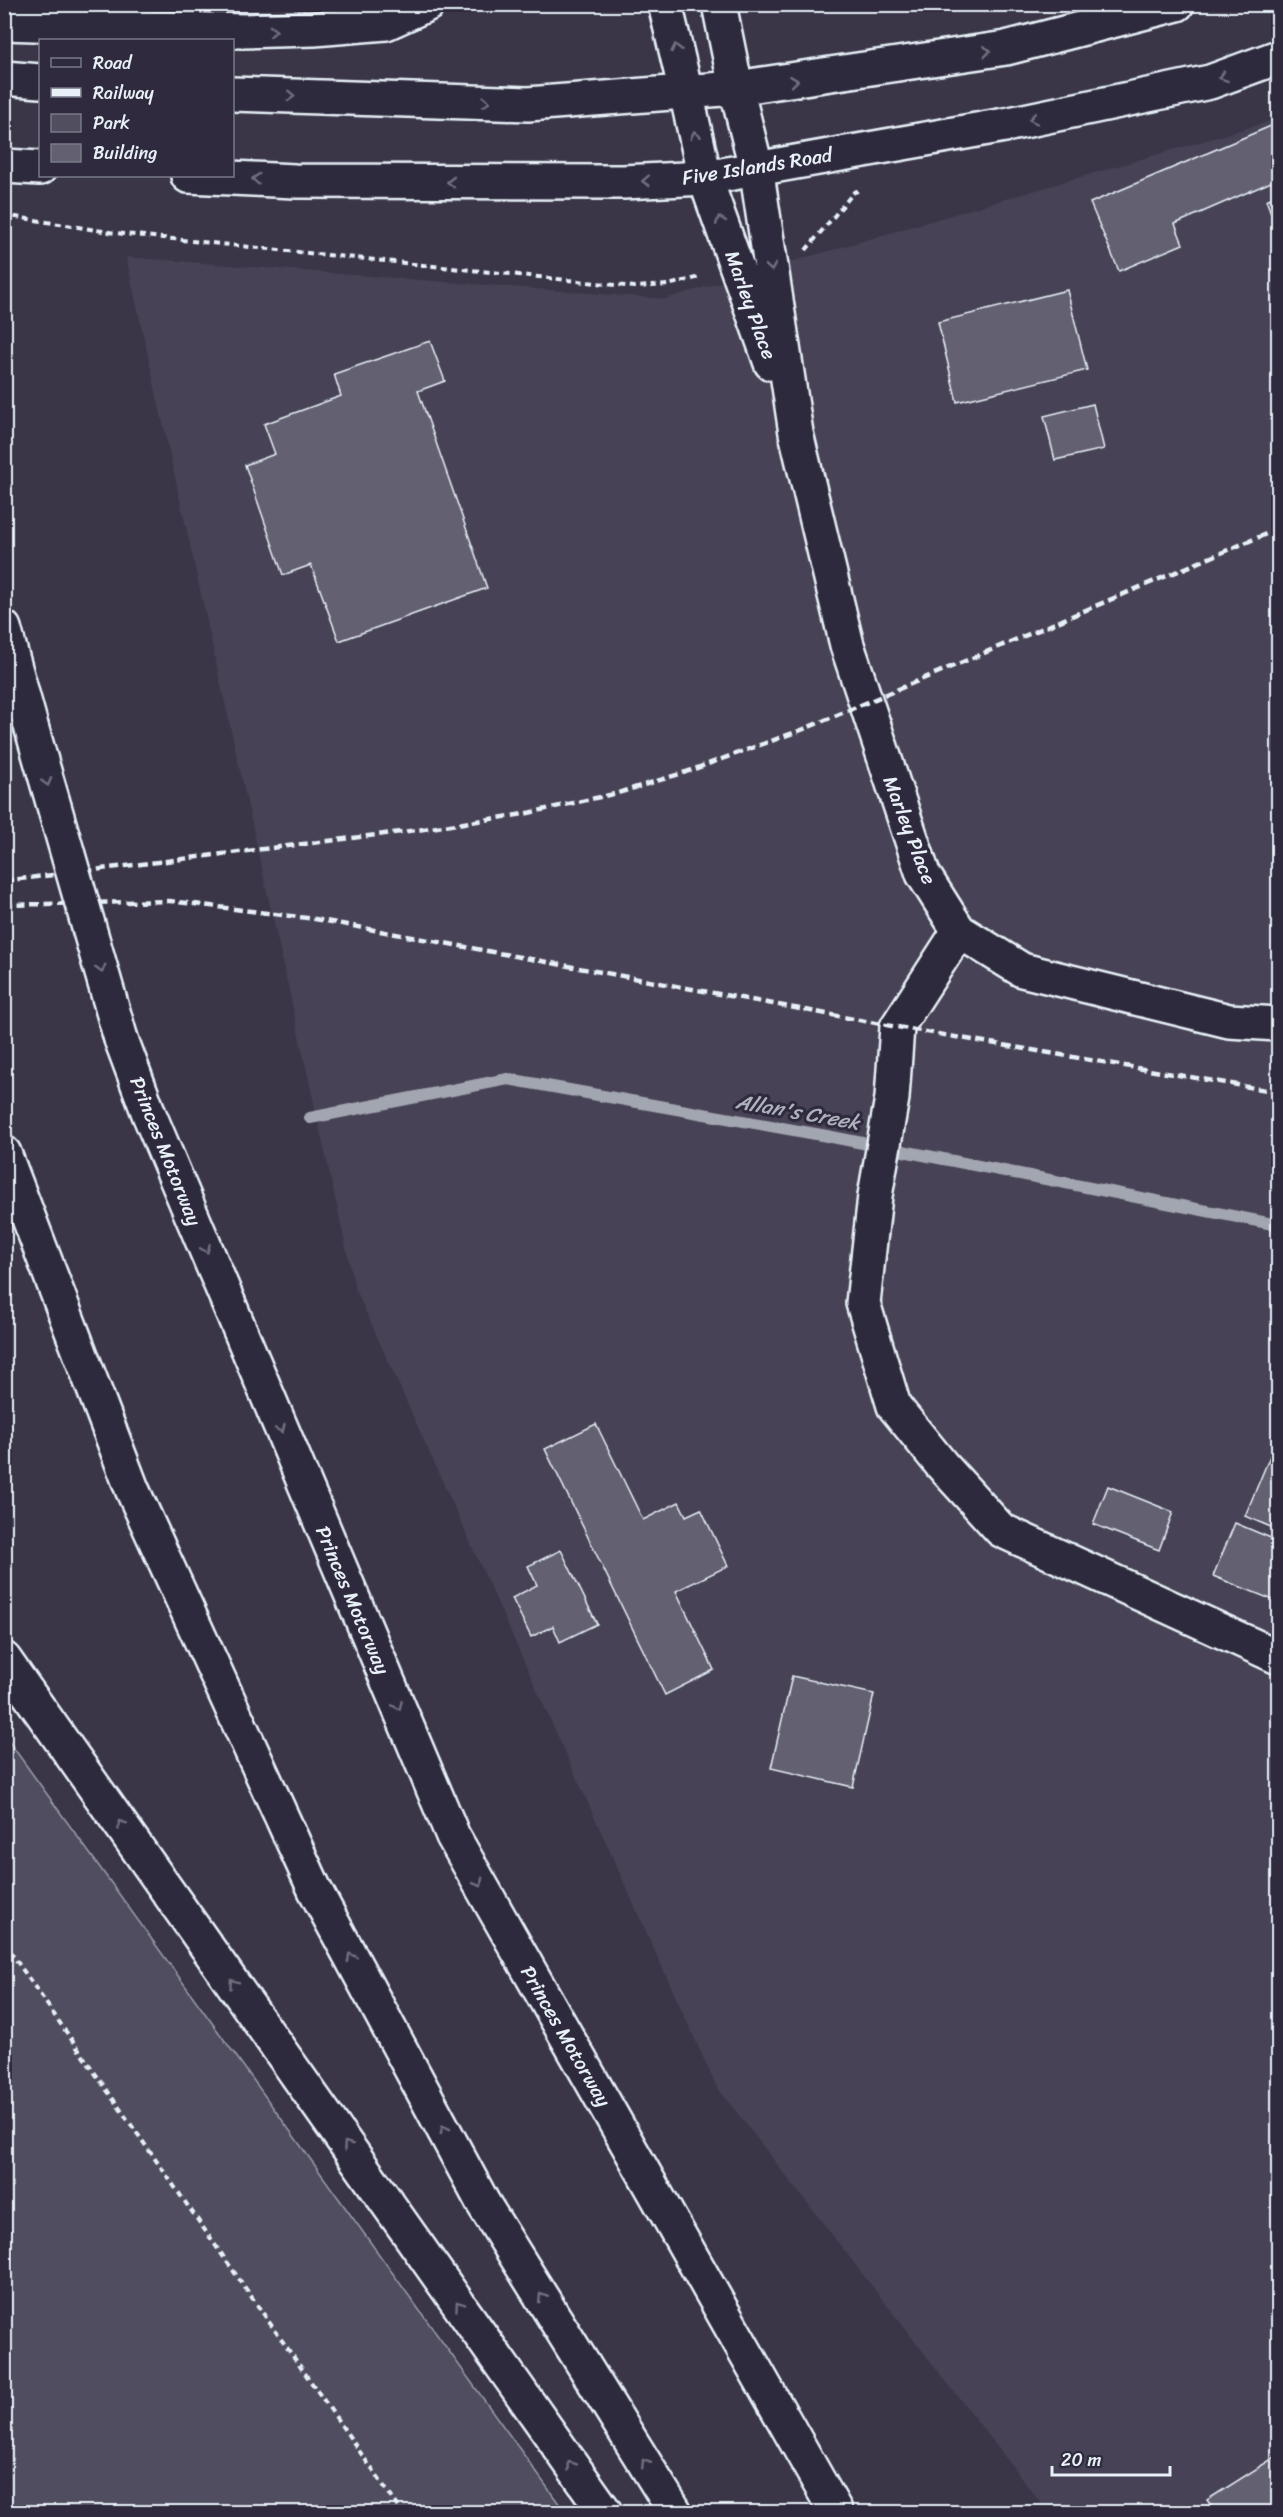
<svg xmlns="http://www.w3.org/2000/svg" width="1283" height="2517" viewBox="0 0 1283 2517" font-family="Sriracha,sans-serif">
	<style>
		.built { fill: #464354 }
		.green { fill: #504e5f; stroke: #9ca0ac; stroke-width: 1.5 }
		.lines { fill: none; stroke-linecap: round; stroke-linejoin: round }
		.stream { stroke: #a2a6b1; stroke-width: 12 }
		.building { fill: #636171; stroke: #e8f1f8; stroke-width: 1.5 }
		.minor-casing { stroke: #e8f1f8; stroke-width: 38 }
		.major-casing { stroke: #e8f1f8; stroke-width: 38 }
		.highway-casing { stroke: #e8f1f8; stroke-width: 38 }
		.path { stroke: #e8f1f8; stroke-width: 4; stroke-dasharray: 6 4.5; stroke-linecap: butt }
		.minor { stroke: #2f2a3d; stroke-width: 33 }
		.major { stroke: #2f2a3d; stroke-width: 33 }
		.highway { stroke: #2f2a3d; stroke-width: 33 }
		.rail { stroke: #e8f1f8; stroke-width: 4.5; stroke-dasharray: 9 4.5; stroke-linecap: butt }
		.highway-bridge-casing { stroke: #e8f1f8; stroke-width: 38; stroke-linecap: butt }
		.highway-bridge { stroke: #2f2a3d; stroke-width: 33 }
		.oneway { stroke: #70707e }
		.labels { text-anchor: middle; stroke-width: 6; stroke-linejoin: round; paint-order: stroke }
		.street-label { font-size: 20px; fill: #e8f1f8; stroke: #2f2a3d }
		.water-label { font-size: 21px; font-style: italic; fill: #aeb2bd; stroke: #2f2a3d }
	</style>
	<rect width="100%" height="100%" fill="#3a3648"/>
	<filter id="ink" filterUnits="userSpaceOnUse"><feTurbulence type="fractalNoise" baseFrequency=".0167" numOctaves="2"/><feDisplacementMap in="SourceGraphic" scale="12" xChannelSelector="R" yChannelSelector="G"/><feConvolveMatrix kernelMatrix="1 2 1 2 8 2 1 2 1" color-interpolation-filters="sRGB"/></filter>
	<g filter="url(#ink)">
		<path class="built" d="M1278 119V2512H1048L716 2086 355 1288 126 257 665 299Z"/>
		<path class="green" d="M4 1736H5L565 2512H5Z"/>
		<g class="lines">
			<path class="stream" d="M310 1118 508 1079 827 1136 1278 1225"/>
		</g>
		<path class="building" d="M1278 123V179L1175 224 1183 244 1119 271 1090 203Z
			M1278 195V231L1266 200Z
			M1067 290 1087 370 957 402 938 322Z
			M430 341 445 381 418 391 487 588 339 641 311 565 283 575 245 465 275 454 264 424 341 396 334 374Z
			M1093 404 1104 449 1055 460 1044 416Z
			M596 1424 643 1520 679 1502 686 1516 701 1509 728 1566 676 1591 714 1670 665 1695 545 1449Z
			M1270 1456 1278 1459V1530L1245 1516Z
			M1108 1486 1173 1512 1159 1550 1093 1524Z
			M1235 1523 1278 1541V1602L1213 1576Z
			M561 1550 597 1624 560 1642 553 1626 531 1637 512 1598 537 1585 528 1566Z
			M792 1676 874 1694 853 1787 771 1768Z
			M1278 2455V2512H1215L1207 2500Z"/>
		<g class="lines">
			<g class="minor-casing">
				<path id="minor" d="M756 167 796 433 847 645 923 874 959 931 1022 970 1229 1021 1278 1024
					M705 178 771 363
					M959 931 897 1027 892 1098 875 1196 863 1303 894 1406 941 1464 1001 1530 1278 1657"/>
			</g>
			<g class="major-casing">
				<path id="major" d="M4 78 40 81
					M736 88 756 167
					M686 92 705 178
					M232 94 528 104 736 88 1006 48 1177 4
					M4 166 40 168
					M188 176 295 181 623 182 705 178 1005 125 1210 82 1278 57"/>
			</g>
			<g class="highway-casing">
				<path id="highway" d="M665 4 686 92
					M719 4 736 88
					M4 23 242 31 314 29 386 23 428 4
					M4 628 31 726
					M121 1039 149 1114 453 1836 836 2512
					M4 1153 132 1489 315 1890 483 2203 675 2512
					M4 1659 605 2512"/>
			</g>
			<path class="path" d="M4 215 115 233 635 287 668 285 700 277
				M806 250 854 192 858 191
				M4 1943 402 2512"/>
			<use href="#minor" class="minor"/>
			<use href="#major" class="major"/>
			<use href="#highway" class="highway"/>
			<path class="rail" d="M4 881 417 830 524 814 618 793 686 772 804 729 1278 529
				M4 905 170 901 315 919 897 1027 1278 1092"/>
			<g class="highway-bridge-casing">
				<path id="highway-bridge" d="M31 726 121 1039"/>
			</g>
			<use href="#highway-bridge" class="highway-bridge"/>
		</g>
		<defs><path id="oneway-chevron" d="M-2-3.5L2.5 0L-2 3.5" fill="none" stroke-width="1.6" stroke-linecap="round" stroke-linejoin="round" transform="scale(1.5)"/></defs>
		<g class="oneway">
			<use href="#oneway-chevron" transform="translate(273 31) rotate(-2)"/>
			<use href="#oneway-chevron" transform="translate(676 48) rotate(-103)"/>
			<use href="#oneway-chevron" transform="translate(987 51) rotate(-9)"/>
			<use href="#oneway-chevron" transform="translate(1223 77) rotate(161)"/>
			<use href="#oneway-chevron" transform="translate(794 81) rotate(-7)"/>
			<use href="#oneway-chevron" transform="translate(291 96) rotate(2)"/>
			<use href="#oneway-chevron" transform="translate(486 102) rotate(2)"/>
			<use href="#oneway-chevron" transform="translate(1033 119) rotate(168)"/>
			<use href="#oneway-chevron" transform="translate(695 135) rotate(-102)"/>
			<use href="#oneway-chevron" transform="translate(256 179) rotate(-177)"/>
			<use href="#oneway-chevron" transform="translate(646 181) rotate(177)"/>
			<use href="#oneway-chevron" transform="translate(451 182) rotate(-180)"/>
			<use href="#oneway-chevron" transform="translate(720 220) rotate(-110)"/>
			<use href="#oneway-chevron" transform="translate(771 267) rotate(81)"/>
			<use href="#oneway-chevron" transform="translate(47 782) rotate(74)"/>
			<use href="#oneway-chevron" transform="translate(101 969) rotate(74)"/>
			<use href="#oneway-chevron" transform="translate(206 1249) rotate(67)"/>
			<use href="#oneway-chevron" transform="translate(281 1429) rotate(67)"/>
			<use href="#oneway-chevron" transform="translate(398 1706) rotate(67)"/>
			<use href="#oneway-chevron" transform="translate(121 1824) rotate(-125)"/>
			<use href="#oneway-chevron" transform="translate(479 1883) rotate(60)"/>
			<use href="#oneway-chevron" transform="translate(351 1957) rotate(-118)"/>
			<use href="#oneway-chevron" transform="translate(233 1983) rotate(-125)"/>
			<use href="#oneway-chevron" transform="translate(444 2129) rotate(-118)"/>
			<use href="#oneway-chevron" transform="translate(347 2145) rotate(-125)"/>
			<use href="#oneway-chevron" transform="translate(542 2297) rotate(-122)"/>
			<use href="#oneway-chevron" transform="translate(459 2305) rotate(-125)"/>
			<use href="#oneway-chevron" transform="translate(645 2463) rotate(-122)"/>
			<use href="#oneway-chevron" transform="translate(571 2465) rotate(-125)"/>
		</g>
	</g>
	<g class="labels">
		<g class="street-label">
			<text transform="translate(757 166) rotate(-9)" y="7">Five Islands Road</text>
			<text transform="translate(751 305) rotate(70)" y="7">Marley Place</text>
			<text transform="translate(910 830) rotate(69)" y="7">Marley Place</text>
			<text transform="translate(166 1151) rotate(68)" y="7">Princes Motorway</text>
			<text transform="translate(353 1600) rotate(67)" y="7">Princes Motorway</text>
			<text transform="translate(566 2036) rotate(60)" y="7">Princes Motorway</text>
		</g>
		<g class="water-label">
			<text transform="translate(798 1112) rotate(10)" y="7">Allan's Creek</text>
		</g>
	</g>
	<rect width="1283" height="2517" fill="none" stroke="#2f2a3d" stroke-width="24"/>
	<rect x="12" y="12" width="1259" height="2493" fill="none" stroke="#e8f1f8" stroke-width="2" filter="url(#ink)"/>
	<rect x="39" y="39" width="195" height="138" fill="#2f2a3d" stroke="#797a88" stroke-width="1.5"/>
	<rect x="51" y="58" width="30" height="9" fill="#2f2a3d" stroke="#797a88" stroke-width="1.5"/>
	<text x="93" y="69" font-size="18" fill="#e8f1f8">Road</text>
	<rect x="51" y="88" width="30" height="9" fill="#e8f1f8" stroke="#797a88" stroke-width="1.5"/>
	<text x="93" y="99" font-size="18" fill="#e8f1f8">Railway</text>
	<rect x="51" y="114" width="30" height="18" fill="#504e5f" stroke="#797a88" stroke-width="1.5"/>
	<text x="93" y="129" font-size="18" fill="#e8f1f8">Park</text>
	<rect x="51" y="144" width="30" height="18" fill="#636171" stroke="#797a88" stroke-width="1.5"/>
	<text x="93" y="159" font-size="18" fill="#e8f1f8">Building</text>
	<path d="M1052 2466v9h118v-9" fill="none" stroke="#e8f1f8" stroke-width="3"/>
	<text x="1061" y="2466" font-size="18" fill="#e8f1f8" stroke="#2f2a3d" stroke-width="4.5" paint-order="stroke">20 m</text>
</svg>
